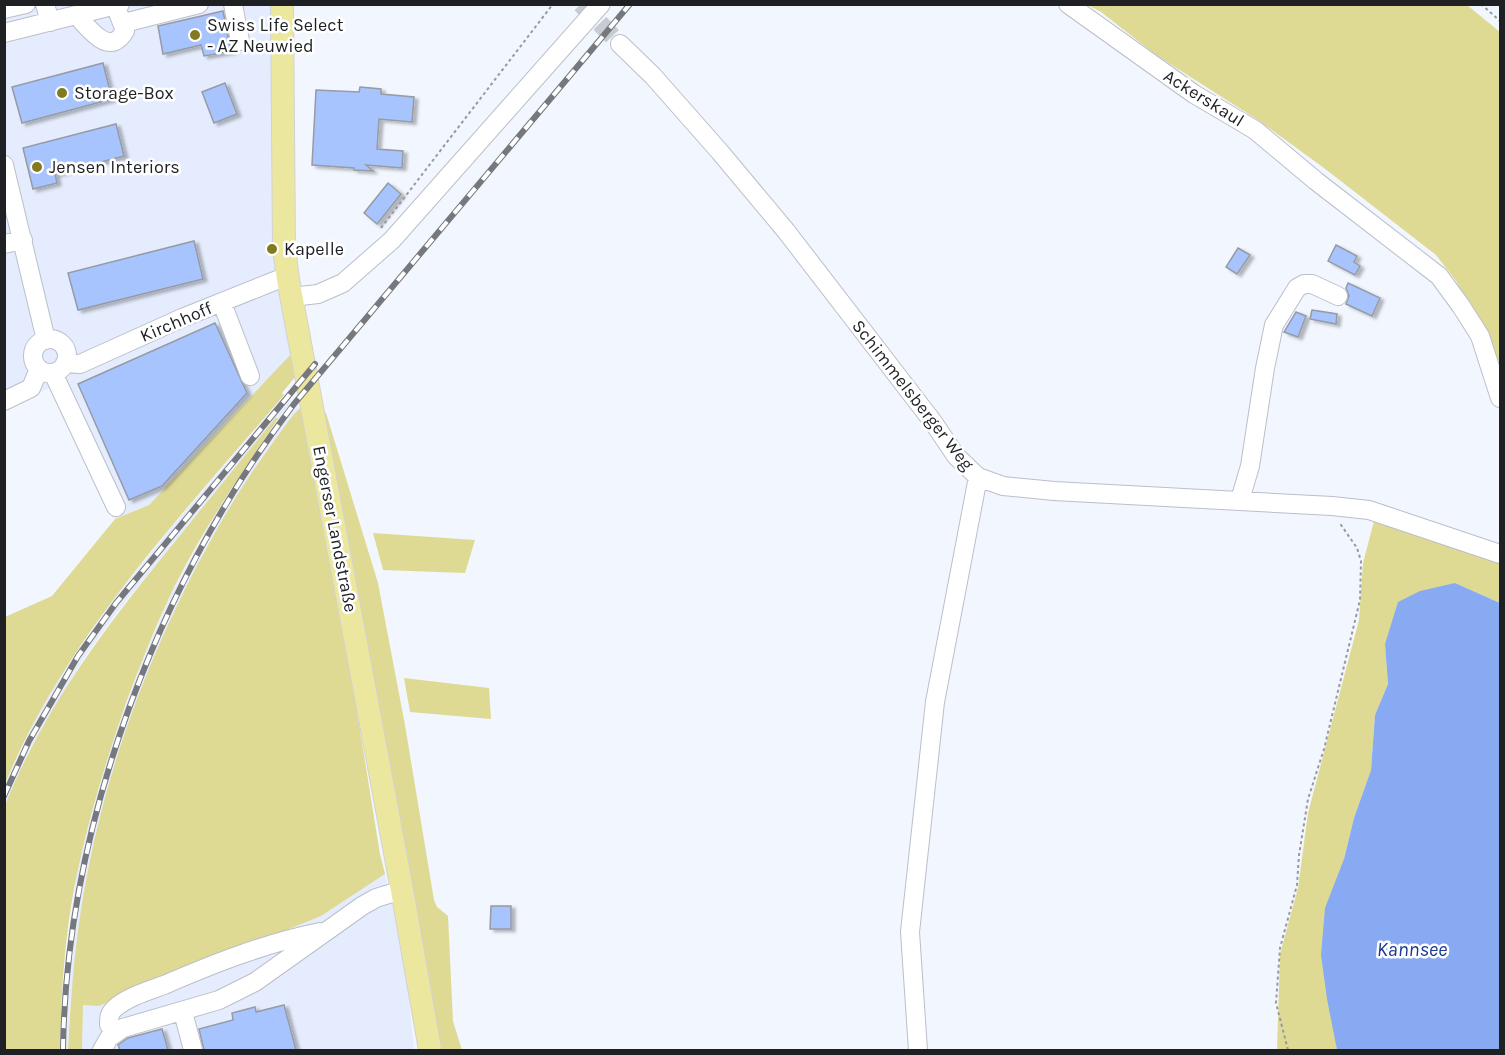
<svg xmlns="http://www.w3.org/2000/svg" width="1505" height="1055" viewBox="0 0 1505 1055" font-family="Karla,sans-serif">
	<style>
		.built { fill: #e4ecfd }
		.green { fill: #dfda93 }
		.water { fill: #88aaf2 }
		.building { fill: #a8c4ff; stroke: #969ba4; stroke-width: 1.5; filter: url(#shadow) }
		.lines { fill: none; stroke-linecap: round; stroke-linejoin: round }
		.minor-tunnel { stroke: #c8cbd2; stroke-width: 18; stroke-dasharray: 18 9; stroke-linecap: butt }
		.minor-casing { stroke: #babfc9; stroke-width: 20 }
		.major-casing { stroke: #d2d2d3; stroke-width: 24 }
		.path { stroke: #96999f; stroke-width: 2; stroke-dasharray: 3 3; stroke-linecap: butt }
		.minor { stroke: #fff; stroke-width: 18 }
		.major { stroke: #ece79f; stroke-width: 22 }
		.rail-casing { stroke: #76787e; stroke-width: 6 }
		.rail { stroke: #fff; stroke-width: 4; stroke-dasharray: 11; stroke-linecap: butt }
		.poi-dot { fill: #817a20; stroke: #fff; stroke-width: 2 }
		.labels { text-anchor: middle; stroke-width: 5; stroke-linejoin: round; paint-order: stroke }
		.poi-label { font-size: 18px; fill: #1e2024; stroke: #fff; text-anchor: start }
		.street-label { font-size: 18px; fill: #1e2024; stroke: #fff }
		.water-label { font-size: 20px; font-style: italic; fill: #1b3a8c; stroke: #fff }
	</style>
	<defs>
		<filter id="shadow"><feDropShadow dx="4" dy="2.5" stdDeviation="1.5" flood-color="#0004"/></filter>
	</defs>
	<rect width="100%" height="100%" fill="#f2f6fe"/>
	<path class="built" d="M5 5H271L291 354 149 505 115 519 50 388 5 407Z
		M285 395 299 408 260 460 205 549 102 813 88 870 80 923 70 1005 68 1050H60V1017L68 939 77 872 92 811 111 747 139 669 169 598 219 507 278 420 277 417 117 612 84 658 29 751 5 808V784L36 718 60 677 110 604 174 524Z
		M385 874 404 955 414 1050H82L83 1005 198 966 321 916Z"/>
	<path class="green" d="M1088 5H1467L1500 32V363L1456 281 1436 255 1324 168 1258 120 1156 55 1101 12Z
		M291 354 295 377 282 393 284 395C181 516 66 636 5 784V617L52 596 115 519 149 505Z
		M302 406 340 607 380 854 385 874 321 916 99 1006 83 1005 82 1050H68C71 991 76 929 88 870 112 747 161 625 224 517 239 491 256 466 274 441 283 429 291 416 302 406Z
		M321 411 326 413 378 583 405 725 434 900 437 907 448 916 453 1021 462 1050H438L432 993Z
		M276 417 278 419C239 477 199 535 169 598 153 632 139 668 126 703 107 758 90 813 78 869 65 928 61 991 60 1050H5L4 808C43 709 106 626 173 544 207 502 242 459 276 417Z
		M1374 521 1500 561V603L1455 583 1385 644 1388 684 1375 715 1371 770 1354 818 1344 859 1336 1045 1337 1050H1277L1280 954 1298 888 1308 813 1359 620 1363 563Z
		M373 533 475 540 465 573 383 570Z
		M404 678 489 688 491 719 410 712Z"/>
	<path class="water" d="M1455 583 1500 603V1050H1337L1327 999 1321 955 1325 908 1344 859 1354 818 1371 770 1375 715 1388 684 1385 644 1398 602 1420 591Z"/>
	<path class="building" d="M223 11 229 43 233 51 204 56 201 45 163 54 158 26Z
		M103 63 112 99 22 123 12 87Z
		M225 83 237 114 214 123 202 92Z
		M360 87 381 89V94L414 97 412 122 379 119 377 149 403 151 402 168 366 165 373 171 354 170V168L312 165 316 90 359 92Z
		M116 124 124 156 55 174 57 183 33 189 23 148Z
		M388 183 401 194 377 224 364 213Z
		M194 241 203 279 78 310 68 273Z
		M1336 245 1357 256 1354 262 1360 266 1355 275 1328 261Z
		M1238 248 1250 255 1237 274 1226 267Z
		M1348 283 1380 298 1372 316 1346 304 1349 296 1346 288Z
		M1312 310 1337 314 1336 324 1310 319Z
		M1296 312 1306 316 1298 337 1284 332Z
		M215 323 247 393 162 486 129 500 78 384Z
		M491 906H511V929H490Z
		M284 1005 296 1050H204L199 1029 233 1020 232 1013 255 1007 256 1012Z
		M162 1029 168 1050H120L118 1045 128 1038Z"/>
	<g class="lines">
		<path class="minor-tunnel" d="M581 4 620 44"/>
		<g class="minor-casing">
			<path id="minor" d="M45 4 50 22
				M233 4 240 41
				M1068 4 1194 94 1255 130 1316 181 1439 276 1461 306 1480 336 1500 398
				M4 9 26 4
				M76 15C90 29 109 58 125 31L116 7
				M124 23 199 4
				M4 33 120 4
				M620 44 653 76 720 152 786 231 933 422 956 456 978 477 1003 486 1054 491 1332 506 1369 510 1500 554
				M4 165 46 340
				M4 244 23 240
				M292 297 318 294 343 283 392 240 601 4
				M222 303 250 376
				M33 356a17 17 0 1 1 34 0a17 17 0 1 1-34 0Z
				M65 363 80 364 182 318 277 280 288 279
				M53 373 116 507
				M4 401 31 388 39 369
				M1240 500 1250 466 1265 368 1274 325 1297 288 1304 284H1312L1338 296
				M183 1012 193 1050
				M115 1032 109 1025C109 1018 109 1014 114 1009 127 997 148 991 164 985 215 963 266 943 320 932
				M102 1050 109 1038 123 1028 219 1000 255 982 362 906 376 898 402 890
				M918 1050 910 932 935 702 978 477"/>
		</g>
		<g class="major-casing">
			<path id="major" d="M282 4 284 248 288 279 402 890 430 1050"/>
		</g>
		<path class="path" d="M1481 4 1500 21
			M381 228 553 4
			M1288 1050 1276 1003 1280 948 1297 885 1299 855 1308 799 1324 749 1360 600 1361 561 1357 548 1339 522"/>
		<use href="#minor" class="minor"/>
		<use href="#major" class="major"/>
		<g class="rail-casing">
			<path id="rail" d="M4 796 29 741 55 696 78 656 116 603 315 364
				M63 1050C66 825 158 582 294 404L630 4"/>
		</g>
		<use href="#rail" class="rail"/>
	</g>
	<g class="poi-dot">
		<circle cx="195" cy="35" r="6"/>
		<circle cx="62" cy="93" r="6"/>
		<circle cx="37" cy="167" r="6"/>
		<circle cx="272" cy="249" r="6"/>
	</g>
	<g class="labels">
		<g class="poi-label">
			<text x="207" y="31">Swiss Life Select<tspan x="207" dy="21">- AZ Neuwied</tspan></text>
			<text x="74" y="99">Storage-Box</text>
			<text x="49" y="173">Jensen Interiors</text>
			<text x="284" y="255">Kapelle</text>
		</g>
		<g class="street-label">
			<text transform="translate(1204 98) rotate(32)" y="6">Ackerskaul</text>
			<text transform="translate(176 322) rotate(-23)" y="6">Kirchhoff</text>
			<text transform="translate(913 395) rotate(52)" y="6">Schimmelsberger Weg</text>
			<text transform="translate(335 529) rotate(79)" y="6">Engerser Landstraße</text>
		</g>
		<g class="water-label">
			<text x="1412" y="956">Kannsee</text>
		</g>
	</g>
	<rect width="1505" height="1055" fill="none" stroke="#1e2024" stroke-width="12"/>
</svg>
